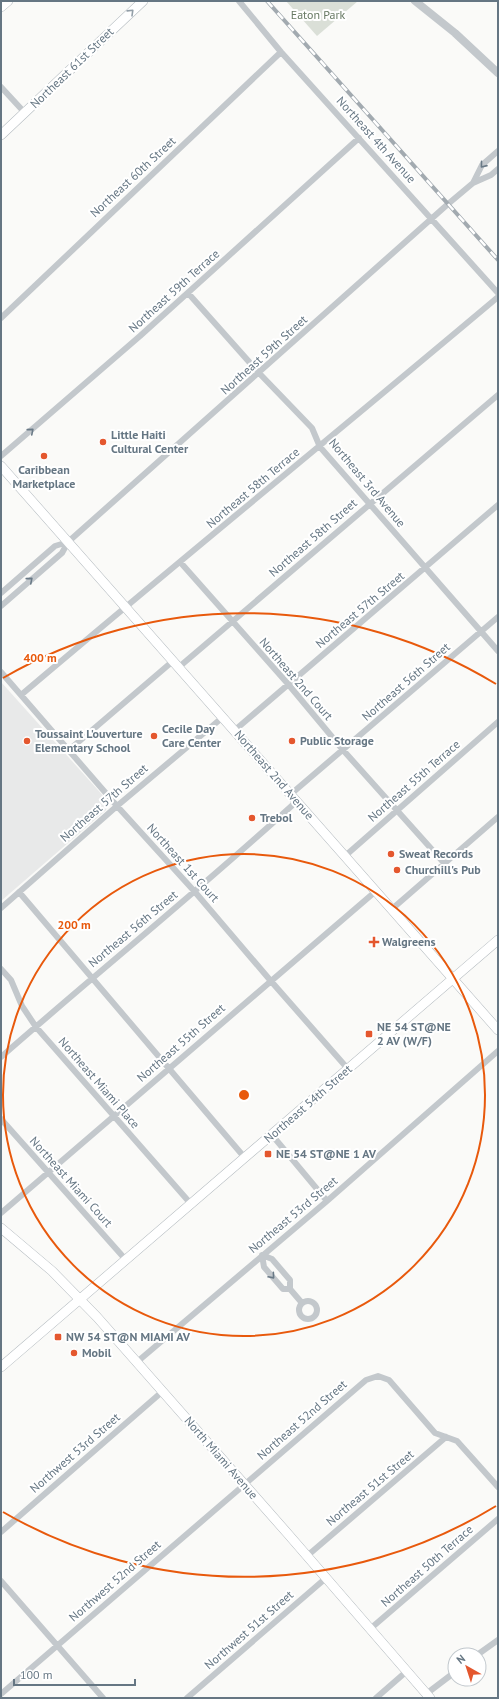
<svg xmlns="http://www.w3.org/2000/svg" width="499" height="1699" viewBox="0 0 499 1699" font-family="'PT Sans',sans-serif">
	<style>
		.built { fill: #e8e9e9 }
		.green { fill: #dadfd7 }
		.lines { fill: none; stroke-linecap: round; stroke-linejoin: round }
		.secondary-casing { stroke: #b3babf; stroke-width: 10 }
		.minor { stroke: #c3c8cc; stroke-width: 6 }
		.tertiary { stroke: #c3c8cc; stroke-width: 8 }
		.secondary { stroke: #fff; stroke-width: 9 }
		.rail-casing { stroke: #a2aab0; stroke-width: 4 }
		.rail { stroke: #fff; stroke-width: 2.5; stroke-dasharray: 8; stroke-linecap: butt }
		.oneway { stroke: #939fa8 }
		.oneway2 { stroke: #6a7a87 }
		.ring { fill: none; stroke: #e8590c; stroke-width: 2 }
		.poi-dot { fill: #e4572e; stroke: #fff; stroke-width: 1.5 }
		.labels { text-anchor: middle; stroke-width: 4; stroke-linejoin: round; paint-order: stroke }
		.park-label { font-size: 12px; fill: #687a64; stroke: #fff }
		.street-label { font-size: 12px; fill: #657683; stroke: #fff }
		.poi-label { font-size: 12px; font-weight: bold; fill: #657683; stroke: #fff; text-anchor: start }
		.centre { fill: #e8590c; stroke: #fff; stroke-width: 2 }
		.ring-label { font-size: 12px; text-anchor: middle; font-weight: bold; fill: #e8590c; stroke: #fff; stroke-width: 4; stroke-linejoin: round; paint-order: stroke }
	</style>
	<rect width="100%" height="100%" fill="#fafaf8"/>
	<path class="built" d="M1 682 106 799 107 804 106 810 1 901Z"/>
	<path class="green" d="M286 1H358L317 36Z"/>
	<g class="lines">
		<g class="secondary-casing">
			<path id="secondary" d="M1 7 8 1
				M1 135 143 1
				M1 466 498 1030
				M1 1228 52 1271 97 1317 288 1534 430 1698
				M1 1367 498 940"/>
		</g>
		<path class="minor" d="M239 1 281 52 498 293
			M1 87 25 113
			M473 183 482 165 498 151
			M188 293 259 373 312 428 320 447 498 651
			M1 318 281 52
			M1 456 140 336 359 138
			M181 563 288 684 343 750 444 863
			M1 593 55 546 68 542
			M1 606 62 553 68 542 448 204 473 183 491 175 498 169
			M179 667 498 395
			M1 672 117 806 195 892 270 980 348 1069
			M21 695C179 561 340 430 498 297
			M235 730 498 505
			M69 750 173 661
			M291 794 498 617
			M345 856 498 722
			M19 892 245 1158
			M1 908 117 806 223 717
			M392 909 498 817
			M1 969 11 980 22 1006 36 1027 191 1204
			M1 1057C99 971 201 889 297 801
			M1 1119 126 1260
			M272 1135 327 1201
			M1 1213 376 891
			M290 1289H283L264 1267 262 1255 272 1259 290 1280V1289L302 1303
			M299 1310a9 9 0 1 1 18 0a9 9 0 1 1-18 0Z
			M137 1362 327 1201 498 1051
			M1 1532 163 1391
			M307 1556 446 1437
			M1 1581 103 1698
			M370 1629 498 1519
			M477 1655 498 1640
			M1 1694 366 1380 378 1376 389 1380 435 1433 457 1441 498 1487
			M426 1694 455 1672
			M187 1698 326 1578
			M376 1698 407 1671"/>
		<path class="tertiary" d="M415 1 455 33 498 73"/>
		<use href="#secondary" class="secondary"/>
		<g class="rail-casing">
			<path id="rail" d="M267 1 498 260"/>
		</g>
		<use href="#rail" class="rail"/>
	</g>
	<defs><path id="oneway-chevron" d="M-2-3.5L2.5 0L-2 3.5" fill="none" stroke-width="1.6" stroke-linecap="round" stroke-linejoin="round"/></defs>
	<use class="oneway" href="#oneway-chevron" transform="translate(131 12) rotate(-44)"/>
	<g class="oneway2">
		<use href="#oneway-chevron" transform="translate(483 165) rotate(129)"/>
		<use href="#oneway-chevron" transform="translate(31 431) rotate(-41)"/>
		<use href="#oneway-chevron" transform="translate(30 580) rotate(-41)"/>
		<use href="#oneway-chevron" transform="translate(272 1276) rotate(49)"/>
	</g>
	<g class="ring">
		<circle cx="244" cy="1095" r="241"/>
		<path d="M496 1506A482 482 0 0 1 3 1512M3 678A482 482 0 0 1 496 684"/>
	</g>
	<g class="poi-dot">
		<circle cx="103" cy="442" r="4"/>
		<circle cx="44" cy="456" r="4"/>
		<circle cx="154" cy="736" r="4"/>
		<circle cx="27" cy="741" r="4"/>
		<circle cx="292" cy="741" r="4"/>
		<circle cx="252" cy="818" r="4"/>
		<circle cx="391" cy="854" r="4"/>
		<circle cx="397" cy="870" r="4"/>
		<path d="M372 936h4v4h4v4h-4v4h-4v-4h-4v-4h4z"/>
		<rect x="365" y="1030" width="8" height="8" rx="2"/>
		<rect x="264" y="1150" width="8" height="8" rx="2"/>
		<rect x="54" y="1333" width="8" height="8" rx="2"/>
		<circle cx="74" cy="1353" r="4"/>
	</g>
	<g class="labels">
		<g class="park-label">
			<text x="318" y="19">Eaton Park</text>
		</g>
		<g class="street-label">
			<text transform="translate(72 68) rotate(-44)" y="4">Northeast 61st Street</text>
			<text transform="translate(376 140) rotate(48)" y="4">Northeast 4th Avenue</text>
			<text transform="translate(133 177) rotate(-43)" y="4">Northeast 60th Street</text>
			<text transform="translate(174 291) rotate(-42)" y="4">Northeast 59th Terrace</text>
			<text transform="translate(264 355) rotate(-42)" y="4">Northeast 59th Street</text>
			<text transform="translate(367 483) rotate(50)" y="4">Northeast 3rd Avenue</text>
			<text transform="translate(253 488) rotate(-40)" y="4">Northeast 58th Terrace</text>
			<text transform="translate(313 538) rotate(-41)" y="4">Northeast 58th Street</text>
			<text transform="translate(360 610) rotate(-40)" y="4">Northeast 57th Street</text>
			<text transform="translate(296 679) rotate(49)" y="4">Northeast 2nd Court</text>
			<text transform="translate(406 682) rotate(-41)" y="4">Northeast 56th Street</text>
			<text transform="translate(274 775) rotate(49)" y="4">Northeast 2nd Avenue</text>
			<text transform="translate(414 781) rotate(-41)" y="4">Northeast 55th Terrace</text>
			<text transform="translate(104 803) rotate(-41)" y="4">Northeast 57th Street</text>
			<text transform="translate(183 863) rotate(48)" y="4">Northeast 1st Court</text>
			<text transform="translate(133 929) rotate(-40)" y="4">Northeast 56th Street</text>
			<text transform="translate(181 1043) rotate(-41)" y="4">Northeast 55th Street</text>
			<text transform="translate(99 1083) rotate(49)" y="4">Northeast Miami Place</text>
			<text transform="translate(308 1104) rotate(-41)" y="4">Northeast 54th Street</text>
			<text transform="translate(71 1182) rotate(48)" y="4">Northeast Miami Court</text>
			<text transform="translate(293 1215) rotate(-40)" y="4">Northeast 53rd Street</text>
			<text transform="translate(302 1420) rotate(-41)" y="4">Northeast 52nd Street</text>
			<text transform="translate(75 1453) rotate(-41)" y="4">Northwest 53rd Street</text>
			<text transform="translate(221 1458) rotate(49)" y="4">North Miami Avenue</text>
			<text transform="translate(370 1488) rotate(-40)" y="4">Northeast 51st Street</text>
			<text transform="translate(427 1566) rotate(-41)" y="4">Northeast 50th Terrace</text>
			<text transform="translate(115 1581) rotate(-41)" y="4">Northwest 52nd Street</text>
			<text transform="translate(249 1630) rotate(-41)" y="4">Northwest 51st Street</text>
		</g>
		<g class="poi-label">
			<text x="111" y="439">Little Haiti<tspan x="111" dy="14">Cultural Center</tspan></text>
			<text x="44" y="474" text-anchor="middle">Caribbean<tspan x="44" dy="14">Marketplace</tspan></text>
			<text x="162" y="733">Cecile Day<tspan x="162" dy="14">Care Center</tspan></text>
			<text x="35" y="738">Toussaint L'ouverture<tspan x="35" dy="14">Elementary School</tspan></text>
			<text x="300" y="745">Public Storage</text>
			<text x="260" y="822">Trebol</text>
			<text x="399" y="858">Sweat Records</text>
			<text x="405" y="874">Churchill's Pub</text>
			<text x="382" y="946">Walgreens</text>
			<text x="377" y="1031">NE 54 ST@NE<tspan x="377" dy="14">2 AV (W/F)</tspan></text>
			<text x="276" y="1158">NE 54 ST@NE 1 AV</text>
			<text x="66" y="1341">NW 54 ST@N MIAMI AV</text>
			<text x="82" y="1357">Mobil</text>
		</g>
	</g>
	<circle cx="244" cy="1095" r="6" class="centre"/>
	<g class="ring-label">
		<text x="40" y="662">400 m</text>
		<text x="74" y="929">200 m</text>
	</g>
	<rect width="499" height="1699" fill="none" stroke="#657683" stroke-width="4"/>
	<g transform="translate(467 1667) rotate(321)"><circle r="19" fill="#ffffff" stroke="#c1c8cd"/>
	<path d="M0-3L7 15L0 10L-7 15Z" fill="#e4572e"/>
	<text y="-6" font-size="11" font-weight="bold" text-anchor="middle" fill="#657683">N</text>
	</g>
	<path d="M14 1679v6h121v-6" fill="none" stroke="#657683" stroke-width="2"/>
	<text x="20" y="1679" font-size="12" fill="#657683" stroke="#ffffff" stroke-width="3" paint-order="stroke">100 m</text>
</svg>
